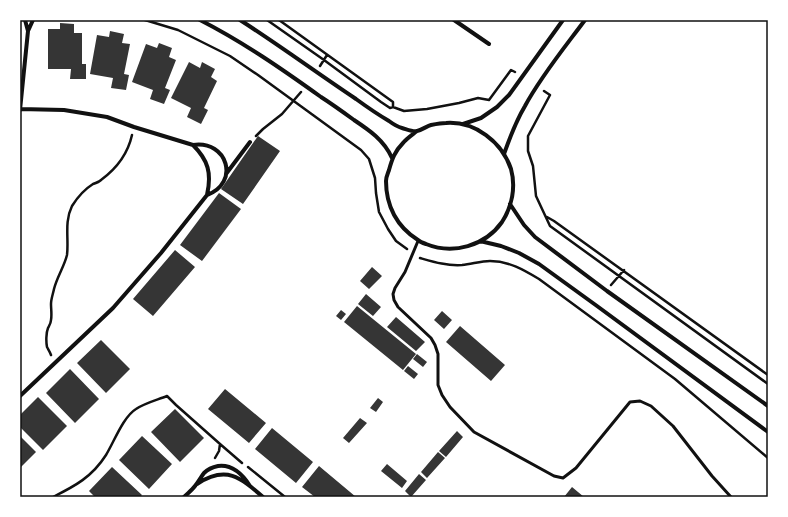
<svg xmlns="http://www.w3.org/2000/svg" width="788" height="517" viewBox="0 0 788 517" font-family="Spectral,serif">
	<style>
		.building { fill: #353535 }
		.lines { fill: none; stroke-linecap: round; stroke-linejoin: round }
		.path { stroke: #111; stroke-width: 2.5 }
		.service { stroke: #111; stroke-width: 3 }
		.minor { stroke: #111; stroke-width: 4 }
		.neatline { fill: none; stroke: #111; stroke-width: 1.5 }
	</style>
	<rect width="100%" height="100%" fill="#fff"/>
	<path class="building" d="M60 23 74 24V33H82V64H86V79H70L71 69H48V29H60Z
		M110 31 124 34 122 43 130 44 124 74 129 75 126 90 111 88 113 78 90 74 97 35 109 37Z
		M159 43 172 48 169 57 176 60 165 88 170 90 164 104 150 99 153 90 132 82 146 44 157 48Z
		M189 62 200 68 202 62 215 69 211 77 217 81 204 108 208 110 201 124 187 117 191 108 171 98Z
		M258 136 280 151 243 204 221 189Z
		M219 193 241 209 202 261 180 245Z
		M175 250 195 267 153 316 133 299Z
		M372 267 382 276 369 289 360 281Z
		M366 294 381 307 373 316 358 304Z
		M357 306 416 354 403 370 344 322Z
		M341 310 346 314 341 320 336 316Z
		M442 311 452 320 444 329 434 320Z
		M396 317 425 342 416 351 387 327Z
		M460 326 505 365 491 381 446 342Z
		M101 340 130 369 106 393 77 363Z
		M417 354 427 362 423 367 413 359Z
		M408 366 418 374 414 379 404 371Z
		M70 369 99 399 75 423 46 393Z
		M225 389 266 423 249 443 208 409Z
		M38 397 67 426 43 450 20 427V415Z
		M378 398 383 402 376 412 370 408Z
		M175 409 204 438 180 462 151 432Z
		M360 418 367 423 349 443 343 438Z
		M272 428 313 462 296 483 255 449Z
		M457 431 463 437 446 457 439 451Z
		M20 436 36 452 20 468Z
		M142 436 172 464 149 489 119 460Z
		M438 452 445 458 427 478 421 472Z
		M387 464 407 481 402 488 381 471Z
		M319 466 356 497H315L302 487Z
		M112 467 142 495 140 497H95L89 491Z
		M419 474 426 480 411 497 405 491Z
		M572 487 584 497H564Z"/>
	<g class="lines">
		<path class="path" d="M145 20 178 30 230 56 258 75 361 150 369 159 375 178 376 193 379 212 388 229 396 241 407 249
			M267 20 324 60 381 102 390 108 393 107
			M279 20 393 102V107L404 111 427 109 459 103 478 98 489 100 511 70 515 72
			M320 66 327 55
			M544 91 550 95 528 136V151L533 166 536 196 550 226 768 384
			M256 136 263 129 282 114 301 92
			M547 217 554 221 768 375
			M420 258C434 262 447 266 462 265 472 264 481 261 490 261 509 261 524 270 539 279L675 379 768 458
			M611 285 624 270
			M51 355C50 352 48 349 47 347 46 342 46 333 48 328 49 326 51 323 51 320 52 315 51 309 51 304 51 299 53 294 54 289 57 277 64 267 67 255 69 239 64 222 72 206 77 198 85 189 93 184 96 183 99 182 101 180 116 169 128 153 132 135
			M220 444 242 463
			M248 467 285 497
			M53 497C75 486 92 477 106 455 114 442 123 417 136 409 145 403 157 400 167 396L176 405 220 444 219 451 215 458"/>
		<path class="service" d="M418 241 405 272 395 288 393 294 394 300 398 307 431 338 435 345 438 354V385L442 395 450 407 474 432 554 476 563 478 576 468 630 402 640 401 651 406 673 426 712 476 731 497"/>
		<path class="minor" d="M25 20 28 31
			M200 20C243 42 282 69 321 97 332 104 343 112 354 120 369 130 384 140 392 158
			M240 20C279 45 317 73 356 99 367 107 377 114 389 121 393 124 398 127 402 128 406 129 413 132 417 131 422 130 427 126 431 125 436 124 442 123 446 123 475 121 502 142 511 169 516 187 512 207 502 222 485 246 453 255 426 244 423 243 420 242 418 240 397 227 386 206 386 181 386 177 388 173 389 170 392 159 395 151 403 143 407 138 412 135 417 131
			M454 20 489 44
			M20 109 64 110 107 117 134 127 193 145C228 140 240 183 207 195
			M20 110 28 31 33 20
			M463 124 481 118 497 107 509 95 563 20
			M504 154C510 137 516 121 525 106 541 76 565 47 585 20
			M226 174 250 142
			M510 204 524 225 535 237 607 291 768 406
			M480 241 501 246 519 253 539 264 597 306 768 432
			M20 396 113 308 161 253 207 195C212 173 208 160 193 145
			M197 484C226 465 240 477 263 497
			M184 497C188 493 192 490 195 486 198 482 201 477 204 473 208 469 213 467 218 466 233 464 243 475 250 486"/>
	</g>
	<rect width="788" height="517" fill="none" stroke="#ffffff" stroke-width="42"/>
	<rect x="21" y="21" width="746" height="475" class="neatline"/>
</svg>
